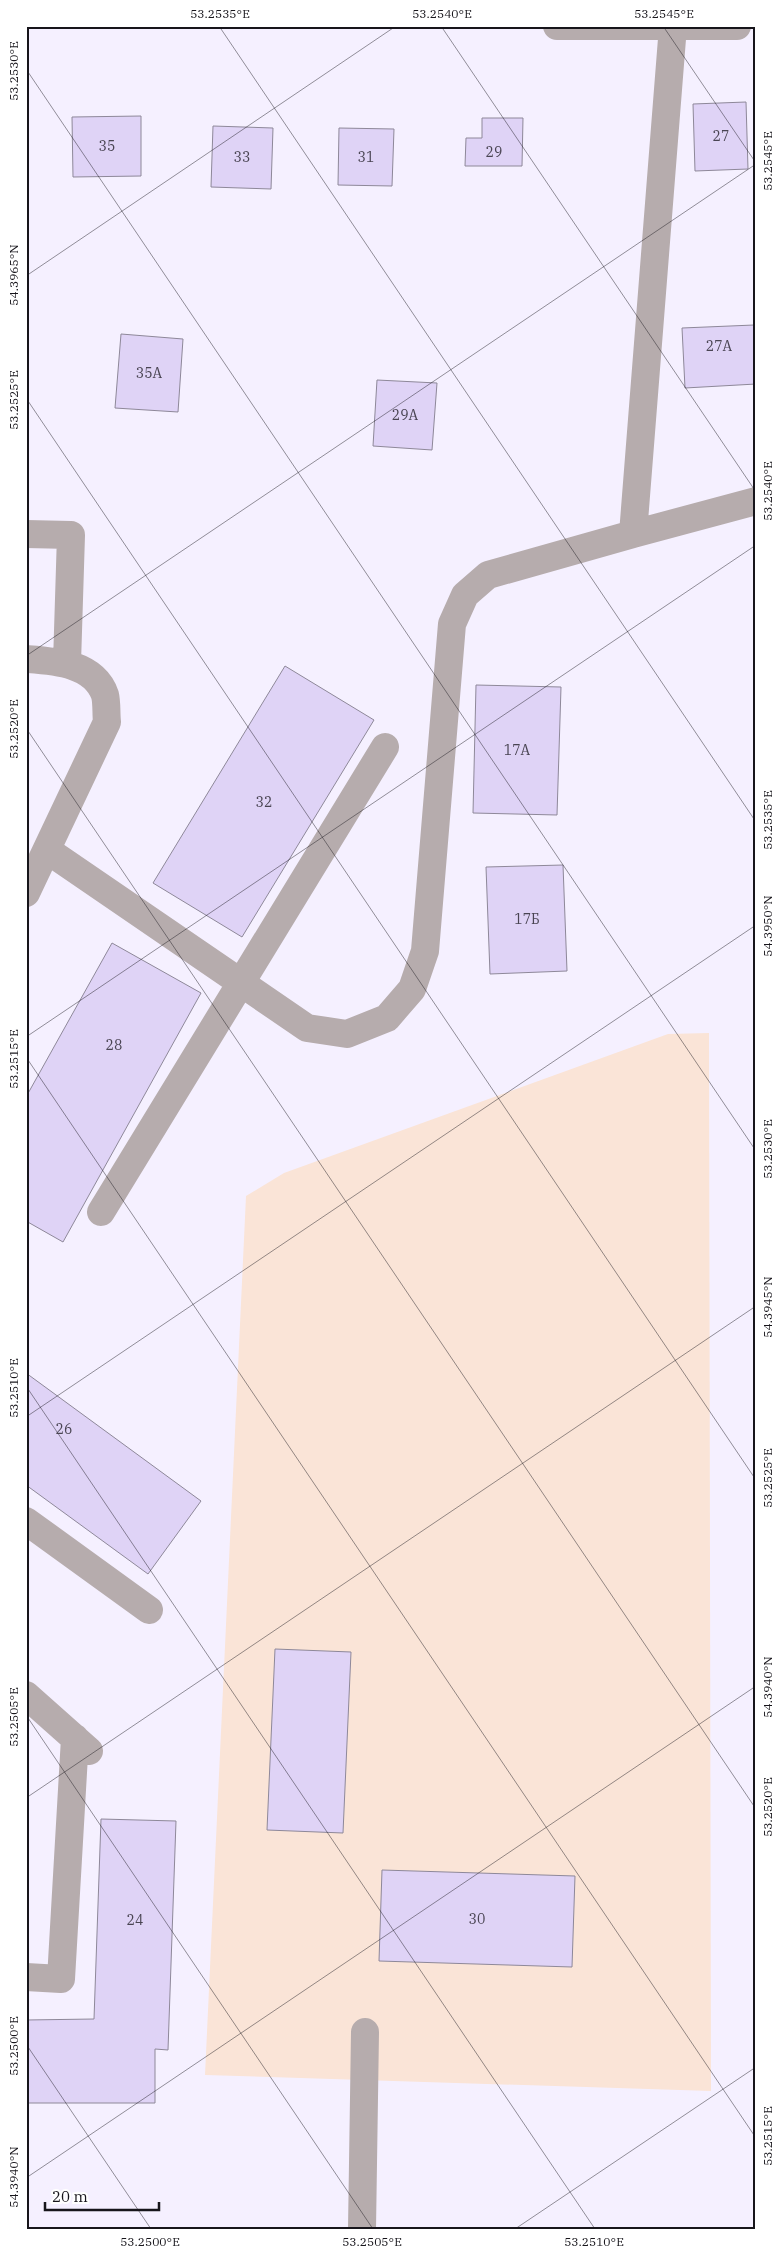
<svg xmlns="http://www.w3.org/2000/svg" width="782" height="2255" viewBox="0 0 782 2255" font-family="'IBM Plex Serif',serif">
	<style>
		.industrial { fill: #fae4d7 }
		.building { fill: #dfd3f6; stroke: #8e8899 }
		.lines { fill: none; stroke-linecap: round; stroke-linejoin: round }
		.minor { stroke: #b6acad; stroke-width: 28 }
		.ticks { fill: none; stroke: #17151b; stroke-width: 1; stroke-opacity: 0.45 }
		.labels { text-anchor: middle; stroke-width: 4; stroke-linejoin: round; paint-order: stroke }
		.number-label { font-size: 14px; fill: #494452 }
		.neatline { fill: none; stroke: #17151b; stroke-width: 2 }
		.ticks-label { font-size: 12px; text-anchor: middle; fill: #17151b }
	</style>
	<rect width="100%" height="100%" fill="#f5f0ff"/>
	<path class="industrial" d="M709 1033 711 2091 205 2075 246 1196 284 1173 668 1034Z"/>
	<path class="building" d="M746 102 748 169 695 171 693 104Z
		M141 116V176L73 177 72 117Z
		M482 118H523L522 166H465L466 138H482Z
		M213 126 273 128 271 189 211 187Z
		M339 128 394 129 392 186 338 185Z
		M754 325 756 384 685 388 682 328Z
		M121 334 183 339 178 412 115 408Z
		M377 380 437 383 432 450 373 446Z
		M285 666 374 720 242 937 153 883Z
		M476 685 561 687 557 815 473 813Z
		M563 865 567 971 490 974 486 867Z
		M112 943 201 993 63 1242 26 1221V1097Z
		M26 1373 201 1501 148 1574 26 1485Z
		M275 1649 351 1652 343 1833 267 1830Z
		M101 1819 176 1821 168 2050 155 2049V2103H26V2020L94 2019Z
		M382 1870 575 1876 572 1967 379 1961Z"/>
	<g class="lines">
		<path class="minor" d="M557 26H737
			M26 534 71 535 67 663
			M633 534 756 501
			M26 659C54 661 94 663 105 695 107 703 106 714 107 722L26 893
			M47 850 307 1028 347 1034 387 1018 412 989 425 951 452 624 465 595 488 575 633 534 673 26
			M101 1212 385 747
			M26 1521 149 1610
			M26 1695 89 1751
			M26 1977 61 1979 75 1738
			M362 2229 365 2032"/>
	</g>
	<path class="ticks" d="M219 26 756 822M441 26 756 492M663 26 756 163M26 69 756 1151M26 276 396 26M26 398 756 1480M26 656 756 164M26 728 756 1809M26 1037 756 545M26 1057 756 2138M26 1386 595 2229M26 1417 756 925M26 1715 373 2229M26 1798 756 1306M26 2044 151 2229M26 2178 756 1686M515 2229 756 2067"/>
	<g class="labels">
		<g class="number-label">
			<text x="721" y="141">27</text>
			<text x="107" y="151">35</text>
			<text x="494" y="157">29</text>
			<text x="242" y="162">33</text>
			<text x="366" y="162">31</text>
			<text x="719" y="351">27А</text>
			<text x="149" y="378">35А</text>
			<text x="405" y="420">29А</text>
			<text x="517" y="755">17А</text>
			<text x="264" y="807">32</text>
			<text x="527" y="924">17Б</text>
			<text x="114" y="1050">28</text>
			<text x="64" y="1434">26</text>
			<text x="477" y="1924">30</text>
			<text x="135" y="1925">24</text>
		</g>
	</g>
	<rect width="782" height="2255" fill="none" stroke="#ffffff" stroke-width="55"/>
	<path d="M45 2202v8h114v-8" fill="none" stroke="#17151b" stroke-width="2.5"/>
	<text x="52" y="2202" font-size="15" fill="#17151b" stroke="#ffffff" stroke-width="4" paint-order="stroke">20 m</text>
	<rect x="28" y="28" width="726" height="2200" class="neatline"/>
	<g class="ticks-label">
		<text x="220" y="18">53.2535°E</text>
		<text x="442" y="18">53.2540°E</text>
		<text x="664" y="18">53.2545°E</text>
		<text transform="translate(14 71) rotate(-90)" y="4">53.2530°E</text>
		<text transform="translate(768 161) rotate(-90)" y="4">53.2545°E</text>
		<text transform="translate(14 275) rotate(-90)" y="4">54.3965°N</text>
		<text transform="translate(14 400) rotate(-90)" y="4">53.2525°E</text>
		<text transform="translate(768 491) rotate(-90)" y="4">53.2540°E</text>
		<text transform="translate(14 729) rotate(-90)" y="4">53.2520°E</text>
		<text transform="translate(768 820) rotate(-90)" y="4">53.2535°E</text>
		<text transform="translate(768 926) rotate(-90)" y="4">54.3950°N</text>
		<text transform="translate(14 1059) rotate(-90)" y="4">53.2515°E</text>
		<text transform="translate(768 1149) rotate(-90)" y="4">53.2530°E</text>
		<text transform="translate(768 1307) rotate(-90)" y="4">54.3945°N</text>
		<text transform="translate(14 1388) rotate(-90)" y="4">53.2510°E</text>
		<text transform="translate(768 1478) rotate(-90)" y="4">53.2525°E</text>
		<text transform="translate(768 1687) rotate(-90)" y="4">54.3940°N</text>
		<text transform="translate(14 1717) rotate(-90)" y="4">53.2505°E</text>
		<text transform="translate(768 1807) rotate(-90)" y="4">53.2520°E</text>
		<text transform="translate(14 2046) rotate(-90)" y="4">53.2500°E</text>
		<text transform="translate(768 2136) rotate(-90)" y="4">53.2515°E</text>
		<text transform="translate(14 2177) rotate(-90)" y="4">54.3940°N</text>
		<text x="150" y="2246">53.2500°E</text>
		<text x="372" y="2246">53.2505°E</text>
		<text x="594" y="2246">53.2510°E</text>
	</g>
</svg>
